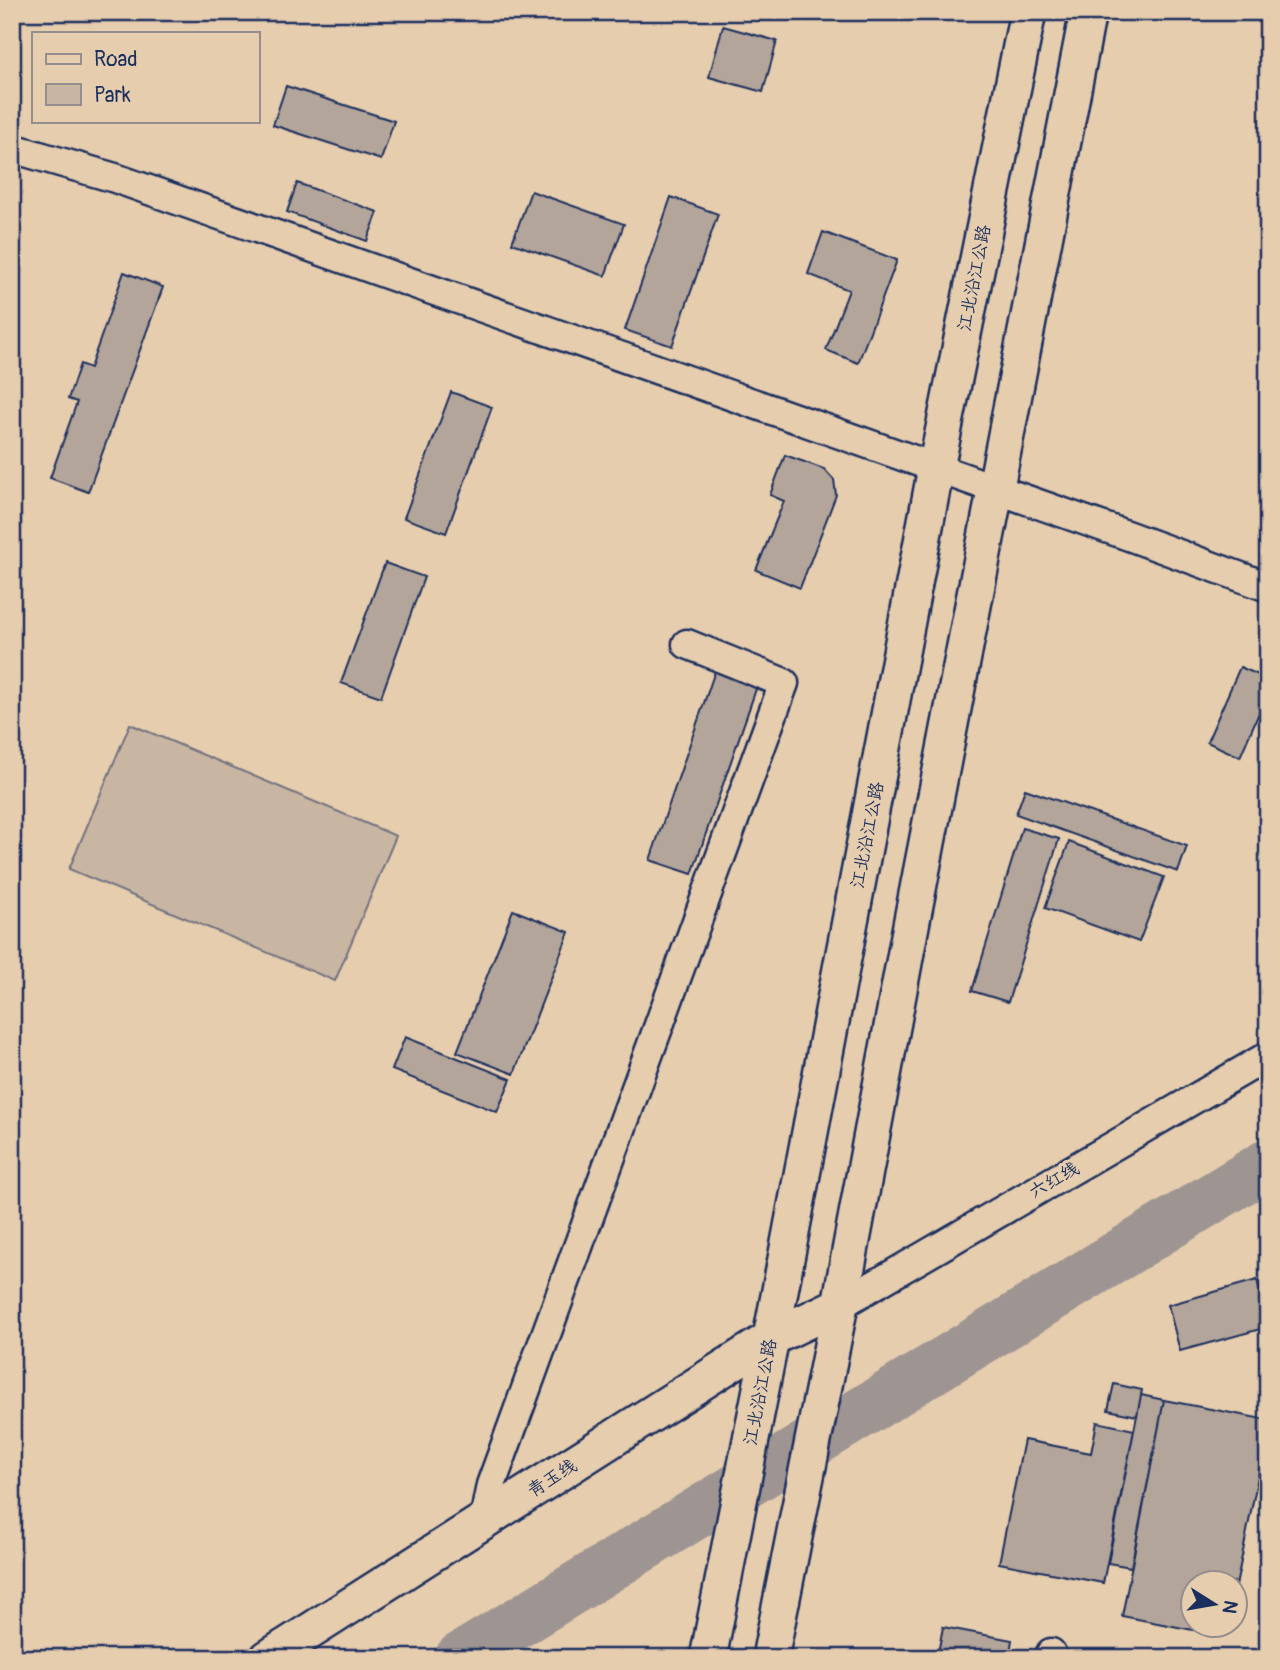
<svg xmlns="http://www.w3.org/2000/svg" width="1280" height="1670" viewBox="0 0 1280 1670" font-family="Pangolin,'LXGW WenKai TC',sans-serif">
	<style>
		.green { fill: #c9b6a2; stroke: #727280; stroke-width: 2 }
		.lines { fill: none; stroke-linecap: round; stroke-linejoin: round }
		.river { stroke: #9e9592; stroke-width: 51 }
		.building { fill: #b3a59a; stroke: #1b2f5e; stroke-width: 2 }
		.minor-casing { stroke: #1b2f5e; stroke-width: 33 }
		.major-casing { stroke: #1b2f5e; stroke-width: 40 }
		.minor { stroke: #e6cdae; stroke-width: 28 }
		.major { stroke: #e6cdae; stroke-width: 35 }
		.labels { text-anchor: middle; stroke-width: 6; stroke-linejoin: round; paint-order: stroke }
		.street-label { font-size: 18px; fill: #1b2f5e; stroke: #e6cdae }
	</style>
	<rect width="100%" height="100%" fill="#e6cdae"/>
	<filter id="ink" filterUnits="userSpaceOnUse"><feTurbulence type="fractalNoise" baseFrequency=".0143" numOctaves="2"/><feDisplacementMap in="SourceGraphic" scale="14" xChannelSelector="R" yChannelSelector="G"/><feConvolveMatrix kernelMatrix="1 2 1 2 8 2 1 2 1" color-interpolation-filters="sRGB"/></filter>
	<g filter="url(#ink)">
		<path class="green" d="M130 724 396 836 335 981 69 869Z"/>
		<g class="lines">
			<path class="river" d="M460 1658 1268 1164"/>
		</g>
		<path class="building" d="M723 26 777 41 763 92 709 77Z
			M286 86 394 121 381 160 273 125Z
			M297 183 378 212 367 241 287 212Z
			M531 191 624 224 605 276 512 243Z
			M671 197 718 214 672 346 625 330Z
			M823 232 897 260 858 363 826 350 849 290 808 274Z
			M124 272 163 287 88 492 50 478 77 402 68 399 80 364 90 368Z
			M451 392 492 407 446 533 404 518Z
			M785 455 824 469 834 480 836 495 800 588 756 570 784 501 770 495Z
			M385 563 424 577 381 697 341 683Z
			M1240 667 1268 679V692L1240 757 1207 742Z
			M715 671 757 686 692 874 650 860Z
			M1025 789 1187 846 1178 872 1016 814Z
			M1022 828 1059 839 1008 1002 972 991Z
			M1069 842 1164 877 1139 942 1045 908Z
			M513 910 569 932 514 1074 457 1052Z
			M405 1037 511 1079 497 1112 392 1070Z
			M1257 1280 1268 1319V1327L1180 1351 1168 1305Z
			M1114 1384 1142 1390 1137 1416 1108 1410Z
			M1141 1395 1164 1400 1131 1567 1108 1563Z
			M1164 1400 1268 1420V1427L1234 1596V1582H1192L1193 1630 1122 1616Z
			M1097 1422 1134 1430 1103 1583 999 1563 1024 1440 1091 1453Z
			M1267 1623 1268 1658H1261Z
			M943 1627 1012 1640 1009 1658H937Z"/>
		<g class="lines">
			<g class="minor-casing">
				<path id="minor" d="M12 148 115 178 1129 536 1268 587
					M840 1305 1268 1056
					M484 1521 491 1485 784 683 687 644
					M1050 1658 1051 1653"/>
			</g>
			<g class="major-casing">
				<path id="major" d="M268 1658 771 1338 840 1305
					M708 1658 771 1338 936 468 1028 12
					M770 1658 840 1305 912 920 1088 12"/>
			</g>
			<use href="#minor" class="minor"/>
			<use href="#major" class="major"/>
		</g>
	</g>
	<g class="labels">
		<g class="street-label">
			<text transform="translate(974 278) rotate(-79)" y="6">江北沿江公路</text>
			<text transform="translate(867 835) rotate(-79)" y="6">江北沿江公路</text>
			<text transform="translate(1054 1180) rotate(-30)" y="6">六红线</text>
			<text transform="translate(760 1392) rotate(-79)" y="6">江北沿江公路</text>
			<text transform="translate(552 1478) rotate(-32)" y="6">青玉线</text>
		</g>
	</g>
	<rect width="1280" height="1670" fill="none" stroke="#e6cdae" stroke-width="42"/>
	<rect x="21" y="21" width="1238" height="1628" fill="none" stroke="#1b2f5e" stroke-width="2.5" filter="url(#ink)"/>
	<rect x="32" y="32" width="228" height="91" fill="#e6cdae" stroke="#958e8e" stroke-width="2"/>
	<rect x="46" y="54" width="35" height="10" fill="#e6cdae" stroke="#958e8e" stroke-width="2"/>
	<text x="94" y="66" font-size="21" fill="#1b2f5e">Road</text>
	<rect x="46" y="84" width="35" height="21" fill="#c9b6a2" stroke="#958e8e" stroke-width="2"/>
	<text x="94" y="102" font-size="21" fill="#1b2f5e">Park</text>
	<g transform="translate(1214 1604) rotate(101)"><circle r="33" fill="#e6cdae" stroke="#958e8e" stroke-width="2"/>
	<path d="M0-5L12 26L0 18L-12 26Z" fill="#1b2f5e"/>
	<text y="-10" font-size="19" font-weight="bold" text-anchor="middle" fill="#1b2f5e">N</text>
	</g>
</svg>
